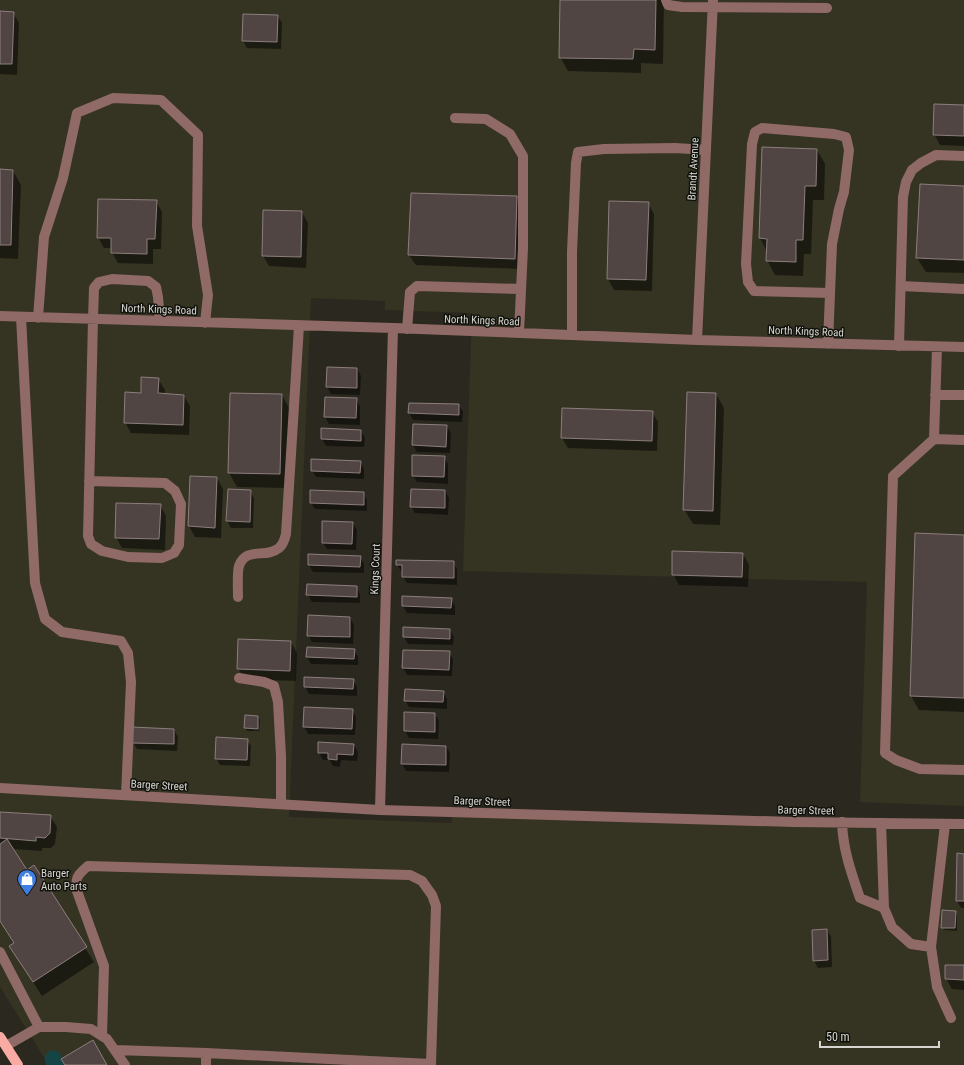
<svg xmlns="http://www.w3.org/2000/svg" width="964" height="1065" viewBox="0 0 964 1065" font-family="'Roboto Condensed',sans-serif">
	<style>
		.built { fill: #353322 }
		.shadow { fill: #0007 }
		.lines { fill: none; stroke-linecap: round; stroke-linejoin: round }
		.canal { stroke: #154444; stroke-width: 17 }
		.building { fill: #514544; stroke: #8c7e7d }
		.minor { stroke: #906a66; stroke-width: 10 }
		.major { stroke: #f9aba3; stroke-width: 10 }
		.labels { text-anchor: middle; stroke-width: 3; stroke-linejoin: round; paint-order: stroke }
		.street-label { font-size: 11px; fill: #d6d5cf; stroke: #12120d }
		.poi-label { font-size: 11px; fill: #d6d5cf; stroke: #12120d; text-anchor: start }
	</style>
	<rect width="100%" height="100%" fill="#2b291f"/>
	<path class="built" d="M0 0H964V806L860 802 867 582 463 571 472 313 385 310V301L311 298 289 817 452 823V812L964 830V1065H49L0 987Z"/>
	<path class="shadow" d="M561 0H664L663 64 641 63V73L568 71 560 57Z
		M0 12 13 13 19 23 17 75 0 74Z
		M278 16 282 23 281 49 247 48 243 41Z
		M964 106V146L940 145 934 134Z
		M762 148 817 150 825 164 824 200H813L811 254H804L803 276 775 275 767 260V252L760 238Z
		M0 170 13 171 21 185 18 259 0 258Z
		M964 187V273L926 272 917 258Z
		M516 197 523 208 520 269 416 265 409 255Z
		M156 201 162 212 161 249H153V264L118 263 112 252V248H104L98 237Z
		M610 202 648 203 654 214 652 291 614 290 608 279Z
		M302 212 308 223 306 268 269 266 263 256Z
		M328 368 357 369 361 376 360 395 331 394 327 387Z
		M158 379 165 390 164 395 184 396 190 406 189 435 131 433 125 422 141 394Z
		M716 394 724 408 720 525 693 524 684 509Z
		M282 395 290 410 288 488 237 487 229 473Z
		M356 399 360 406V425L329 424 325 417Z
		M410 404 459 405 463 412 462 422 413 420 409 413Z
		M652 412 658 422 657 451 568 448 562 438Z
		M414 425 447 426 451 433 450 453 417 452 413 445Z
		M361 431 365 438 364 447 326 446 322 439Z
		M444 457 448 464V484L417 482 413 476Z
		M360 462 364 469V479L316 477 312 471Z
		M191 477 217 478 223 489 221 538 195 537 189 526Z
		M250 491 254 498 253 528H231L227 521Z
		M445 491 449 498 448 515 415 513 411 506Z
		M363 493 367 500V511L315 509 311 503Z
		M160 505 166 516 165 550 122 548 116 537Z
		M353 523 357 530 356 550 327 549 323 543Z
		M916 534 964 536V712L919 710 911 696Z
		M743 554 749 565 748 587 679 585 673 574Z
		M360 557 364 564V573L313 572 309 565Z
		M453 562 457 569V585L407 583 403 576V572L401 571 397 565Z
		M356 587 360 594V603L312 602 308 595Z
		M451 599 455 606V615L407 613 403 606Z
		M350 618 354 625 353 644 312 642 308 635Z
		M450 630 454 637 453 645 408 644 404 637Z
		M291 642 297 653 296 681 244 679 238 668Z
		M354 650 358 657V665L311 664 307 657Z
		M449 652 453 659 452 676 407 675 403 668Z
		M305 678 353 680 357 687V696L309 694 305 687Z
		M443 692 447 699V709L409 707 405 700Z
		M352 710 356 717 355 735 308 734 304 727Z
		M435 714 439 721 438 739 409 738 405 731Z
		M258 717 260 720 259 731H247L245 728Z
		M174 730 178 737 177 751 137 749 133 743Z
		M247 740 251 746 250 766 220 765 216 758Z
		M354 745 358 752 357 761 341 760 340 767 333 766 330 760H323L319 753Z
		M446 746 450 753 449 772 406 771 402 764Z
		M0 813 50 816 57 827 55 844 51 848H42V851L13 849 27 871 33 867 94 962 42 996 19 960 14 944 0 921Z
		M964 855V908H961L957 901Z
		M955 912 957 915V931L944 930 942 927Z
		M827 930 831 937 832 967 818 968 814 961Z
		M964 966V990L952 989 946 979Z"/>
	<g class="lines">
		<path class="canal" d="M53 1059 57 1065"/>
	</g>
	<path class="building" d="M560 0H656L655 50 634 49 633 59 559 58Z
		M0 11 14 12 12 64H0Z
		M243 14 278 15 277 42 242 41Z
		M934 104 964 105V136L933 135Z
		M762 147 817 149 816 186H805L803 240H796V262L766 261 767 239 759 238Z
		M0 169 13 170 11 245H0Z
		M920 184 964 186V260L916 258Z
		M411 193 517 196 515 259 408 255Z
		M98 199 157 200 155 239H147V254L111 253V238H97Z
		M609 201 649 202 646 280 607 279Z
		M263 210 302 211 301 257 262 256Z
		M327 367 357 368V388L326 387Z
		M141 377 159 378 158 393 184 395 183 425 124 423 125 392 141 393Z
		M687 392 716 393 713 511 683 510Z
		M230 393 282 394 280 474 228 473Z
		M325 397 357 398 356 418 324 417Z
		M409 403 459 404V415L408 413Z
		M562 408 653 411 652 441 561 438Z
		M413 424 447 425 446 447 412 445Z
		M321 428 361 430V441L321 439Z
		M412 455 445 456 444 477 412 476Z
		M311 459 361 461 360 473 311 471Z
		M190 476 217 477 215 528 188 526Z
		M228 489 251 490 250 522 226 521Z
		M411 489 445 490V508L410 507Z
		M310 490 364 492V505L310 503Z
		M116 503 161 504 159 539 115 538Z
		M322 521 353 522 352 544 322 543Z
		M915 533 964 535V698L910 696Z
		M672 551 743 553 742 577 672 575Z
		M308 554 361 556 360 567 308 565Z
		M396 560 454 561V578L402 577V565H396Z
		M307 584 357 586V597L306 595Z
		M402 596 452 598 451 608 402 606Z
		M308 615 350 617V637L307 636Z
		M403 627 450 629V639L403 637Z
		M238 639 291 641 290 671 237 669Z
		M307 647 355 649 354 659 306 657Z
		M403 650 450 651 449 670 402 668Z
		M304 677 354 679 353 689 304 687Z
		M405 689 444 691 443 702 404 701Z
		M304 707 353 709 352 729 303 727Z
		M404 712 435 713V732L404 731Z
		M245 715 258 716V729L244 728Z
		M132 727 174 729V744L132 743Z
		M216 737 248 739 247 760 215 759Z
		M318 742 354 744 353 755 337 754V760L328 759V753H318Z
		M402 744 446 746V765L401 764Z
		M0 812 51 815 50 833 45 838 36 837V841L0 838Z
		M7 839 27 870 34 865 87 947 33 982 9 946 14 943 0 921V844Z
		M957 853 964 854V901H956Z
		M942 910 956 911 955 928H941Z
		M827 929 828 960 813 961 812 930Z
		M945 965H964V980L945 979Z
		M93 1040 107 1065H65L61 1059Z"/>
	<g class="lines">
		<path class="minor" d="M666 0 668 5 682 7 827 8
			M455 118 486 119 510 134 523 156V248L519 333
			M901 286 964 289
			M0 316 393 328 697 340 964 347
			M21 317 35 583 45 619 62 632 121 641 128 653 131 682 126 795
			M38 318 44 237 63 178 77 113 113 98 161 100 198 135 197 226 208 295 205 323
			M407 329 410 292 417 286 521 289
			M572 335V252L576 163 578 152 604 149 675 148 706 150
			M697 340 713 0
			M828 344 832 244 839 209 844 192 849 150 846 137 834 134 762 128 755 132 752 144 746 264 748 282 754 291 830 293
			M899 346 903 197 906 182 912 170 921 163 936 155 964 156
			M937 347 934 439 964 440
			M935 395H964
			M934 439 893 476 885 753 896 760 920 769 964 770
			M89 481 165 483 175 491 181 504 179 545 174 553 162 558 128 557 102 551 91 544 88 536 93 319 94 288 99 282 112 279 148 281 156 287 158 297 160 321
			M238 597C238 590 237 572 239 566 246 546 266 559 279 548 283 545 285 538 286 534L299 326
			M239 678 264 682 274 686 278 702 281 756V804
			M0 788 380 810 794 822 964 824
			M380 810 393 328
			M842 822C843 850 851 872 860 898L884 908
			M881 823 884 908 892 927 911 944 931 947
			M945 824 931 947 937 987 951 1018
			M0 952 39 1027 6 1046
			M39 1027H66L91 1029 107 1039 125 1065
			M102 1036 104 966 77 891C75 878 77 875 88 866L410 875 422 881 432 895 436 906 431 1064 206 1053V1065
			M115 1050 206 1053"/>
		<path class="major" d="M0 1037 18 1065"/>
	</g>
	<defs>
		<g id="shop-pin" transform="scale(1)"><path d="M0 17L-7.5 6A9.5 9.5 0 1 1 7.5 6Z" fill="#3f7fe0" stroke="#12120d"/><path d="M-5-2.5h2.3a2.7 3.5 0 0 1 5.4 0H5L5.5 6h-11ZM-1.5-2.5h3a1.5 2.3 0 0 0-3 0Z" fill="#fff"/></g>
	</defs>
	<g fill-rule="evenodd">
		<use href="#shop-pin" x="27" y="879"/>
	</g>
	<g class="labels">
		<g class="street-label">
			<text transform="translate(693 169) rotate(-87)" y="4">Brandt Avenue</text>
			<text transform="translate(159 309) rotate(2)" y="4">North Kings Road</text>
			<text transform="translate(482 320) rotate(2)" y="4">North Kings Road</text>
			<text transform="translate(806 331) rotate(2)" y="4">North Kings Road</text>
			<text transform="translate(375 569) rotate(-88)" y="4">Kings Court</text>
			<text transform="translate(159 785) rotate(3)" y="4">Barger Street</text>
			<text transform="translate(482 801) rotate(2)" y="4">Barger Street</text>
			<text transform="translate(806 810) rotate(1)" y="4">Barger Street</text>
		</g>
		<g class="poi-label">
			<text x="41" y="877">Barger<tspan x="41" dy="13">Auto Parts</tspan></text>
		</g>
	</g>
	<path d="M820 1041v6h119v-6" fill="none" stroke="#d6d5cf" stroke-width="2"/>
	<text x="826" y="1041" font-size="12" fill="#d6d5cf" stroke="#12120d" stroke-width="3" paint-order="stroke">50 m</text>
</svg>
